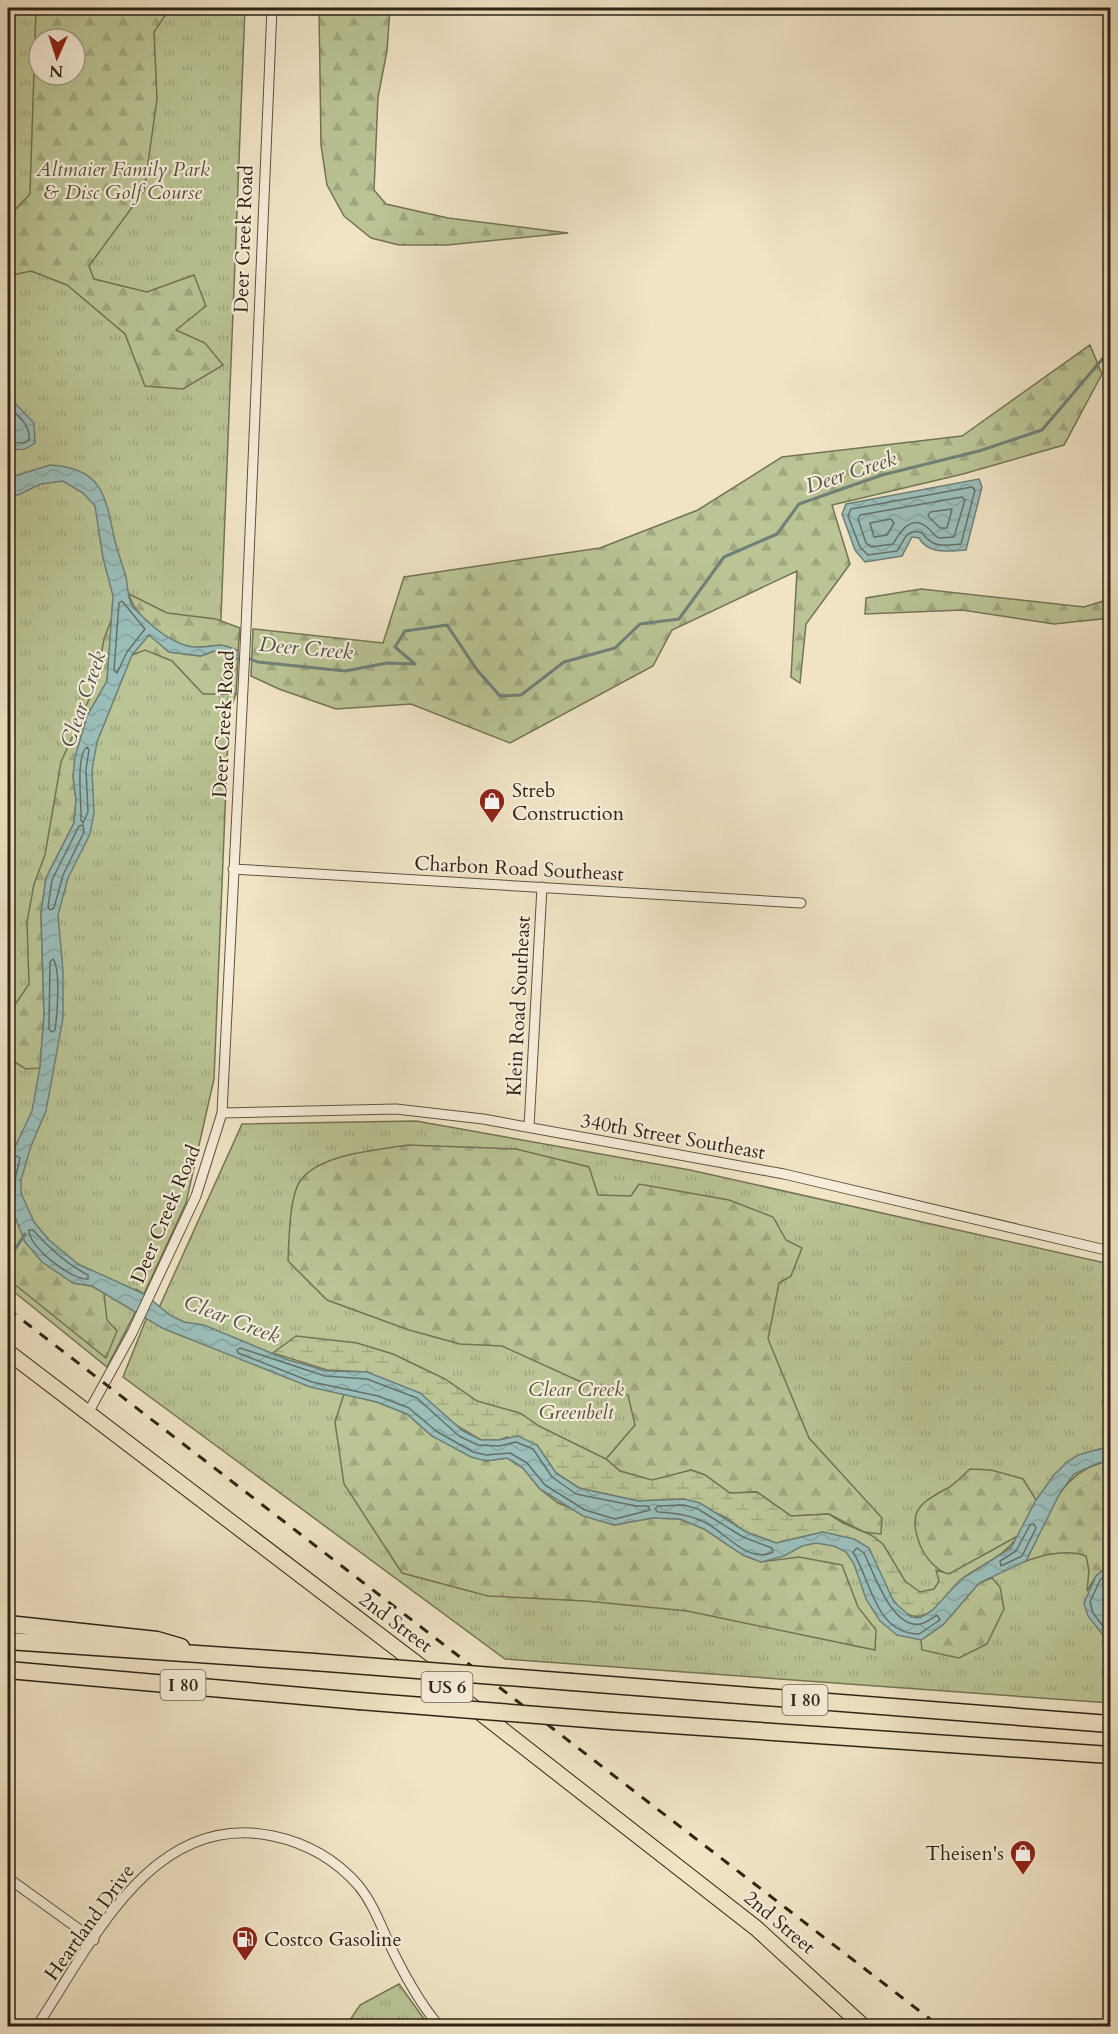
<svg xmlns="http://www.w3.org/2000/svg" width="1118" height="2034" viewBox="0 0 1118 2034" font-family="Cardo,serif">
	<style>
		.grass { fill: url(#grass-tufts); stroke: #747455; stroke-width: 1.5; fill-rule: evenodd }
		.forest { fill: url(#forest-firs); stroke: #747455; stroke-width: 1.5; fill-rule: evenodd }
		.wetland { fill: url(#wetland-marsh); stroke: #747455; stroke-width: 1.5 }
		.water { fill: url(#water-waves); stroke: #6f8078; stroke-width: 1.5 }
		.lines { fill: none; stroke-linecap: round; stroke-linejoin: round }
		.shore { stroke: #647068; stroke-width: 1.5 }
		.stream { stroke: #6f8078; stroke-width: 3 }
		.minor-casing { stroke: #5e5341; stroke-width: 11 }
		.primary-casing { stroke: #2d2315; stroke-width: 17 }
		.motorway-casing { stroke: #2d2315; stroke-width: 19 }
		.minor { stroke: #f5edd9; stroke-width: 9 }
		.primary { stroke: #f0e4c5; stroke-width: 15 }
		.motorway { stroke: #f0e4c5; stroke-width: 16 }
		.rail { stroke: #2d2315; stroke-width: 3; stroke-dasharray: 10 10; stroke-linecap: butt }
		.motorway-bridge-casing { stroke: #2d2315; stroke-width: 19; stroke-linecap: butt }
		.motorway-bridge { stroke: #f0e4c5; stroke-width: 16 }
		.labels { text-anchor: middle; stroke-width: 4.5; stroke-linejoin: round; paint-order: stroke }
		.shield { fill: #f5edd9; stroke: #696050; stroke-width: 1.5 }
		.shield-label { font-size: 18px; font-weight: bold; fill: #2d2315 }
		.park-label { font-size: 20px; font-style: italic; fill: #57533b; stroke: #f5edd9 }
		.street-label { font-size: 20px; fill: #2d2315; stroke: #f5edd9 }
		.poi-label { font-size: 20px; fill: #2d2315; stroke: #f5edd9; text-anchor: start }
		.water-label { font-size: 21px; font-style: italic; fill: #4e5247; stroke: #f5edd9 }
	</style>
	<defs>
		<pattern id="grass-tufts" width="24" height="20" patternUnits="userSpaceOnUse" patternTransform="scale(1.5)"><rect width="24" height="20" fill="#bac495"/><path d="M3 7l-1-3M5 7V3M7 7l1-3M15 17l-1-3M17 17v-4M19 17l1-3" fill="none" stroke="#a0a880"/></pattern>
		<pattern id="forest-firs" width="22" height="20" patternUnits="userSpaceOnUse" patternTransform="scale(1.5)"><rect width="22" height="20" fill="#bac495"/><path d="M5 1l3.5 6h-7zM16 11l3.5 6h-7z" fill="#a0a880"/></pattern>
		<pattern id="wetland-marsh" width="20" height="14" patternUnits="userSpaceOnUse" patternTransform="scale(1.5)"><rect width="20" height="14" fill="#bac495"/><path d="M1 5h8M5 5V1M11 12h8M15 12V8" fill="none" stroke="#a0a880"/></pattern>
		<pattern id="water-waves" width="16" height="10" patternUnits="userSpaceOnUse" patternTransform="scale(1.5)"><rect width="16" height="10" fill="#9bbeba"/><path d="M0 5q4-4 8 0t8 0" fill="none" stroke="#86a39f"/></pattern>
	</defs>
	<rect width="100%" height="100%" fill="#f0e4c5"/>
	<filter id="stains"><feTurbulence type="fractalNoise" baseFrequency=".00333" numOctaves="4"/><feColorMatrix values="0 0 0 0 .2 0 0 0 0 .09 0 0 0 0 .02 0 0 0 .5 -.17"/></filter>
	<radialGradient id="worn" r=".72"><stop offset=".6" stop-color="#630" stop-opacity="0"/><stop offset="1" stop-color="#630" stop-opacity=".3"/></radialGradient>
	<path class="grass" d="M8 8H245L218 693 236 694 229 714 214 1079 186 1203 144 1294 136 1289 128 1306 136 1311 107 1367 8 1287ZM39 39H75V75H39Z
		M416 1121 690 1170 1110 1264V1703L505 1659 123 1377 147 1317 153 1321 242 1124Z
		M399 1984 429 2026H346L360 2005Z"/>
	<path class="forest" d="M36 8H170L154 32 157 99 144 191 89 266 94 279 147 292 194 275 206 306 176 330 205 343 223 365 183 389 145 386 125 334 67 285 31 271 8 276V205L15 210 30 194ZM39 39H75V75H39Z
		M319 8H390L387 51 378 97 374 190 386 204 448 218 568 233 447 245H399L371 238 344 216 327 185 321 145Z
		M1090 345 1102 374 1064 445 963 474 832 505 850 564 806 624 800 683 791 677 797 571 672 630 653 666 510 743 411 704 336 709 279 689 251 676 253 629 383 643 404 577 600 548 698 510 782 457 962 436Z
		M921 589 1084 607 1110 599V618L1054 624 962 610 865 614 866 598Z
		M129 594 167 613 216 619 240 628 238 651C214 640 214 649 192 647 169 644 134 616 129 594Z
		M112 618 107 681 87 716 73 776 76 800 74 823 46 878 41 913 44 1015 40 1068 26 1069 8 1058V1015L29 984 27 922 34 884 45 855 61 762 96 684 104 639Z
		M149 634 169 652 201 656 214 651 238 659 236 694H203L172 661 145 650 132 655Z
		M408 1145 516 1149 589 1167 598 1195 631 1196 639 1184 729 1200 773 1217 786 1240 802 1248 791 1276 779 1283 768 1339 809 1438 882 1518 881 1534 864 1532 829 1514 791 1516 757 1492 730 1493 705 1475 691 1470 652 1481 620 1471 606 1459 635 1425 628 1395 579 1381 502 1346 460 1344 409 1330 327 1300 288 1261C289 1242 289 1195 301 1180 320 1154 378 1150 408 1145Z
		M8 1194 25 1242 73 1283 92 1286 104 1293 107 1320 117 1331 106 1358 8 1279Z
		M344 1394 377 1402 407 1414 432 1436 486 1461 507 1458 523 1468 540 1489 558 1503 614 1525 652 1518 680 1519 704 1529 743 1555 761 1562 799 1557 842 1565 858 1607 876 1630 875 1650 687 1611 586 1601 488 1596 402 1573 344 1484 335 1422Z
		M1110 1461V1564L1096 1576 1087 1591 1089 1570 1086 1556C1067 1549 1045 1554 1026 1561 1048 1519 1057 1470 1110 1461Z
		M970 1469 991 1470 1023 1479 1036 1500 1018 1536 949 1575C935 1569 926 1559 920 1545 908 1513 917 1505 944 1490 954 1486 962 1476 970 1469Z
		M992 1578 1000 1587 1004 1609 987 1644 959 1658 922 1650 921 1640 943 1625 979 1583Z"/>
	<path class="wetland" d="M296 1336 357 1343 393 1354 445 1379 477 1401 520 1413 539 1426 606 1459 620 1471 652 1480 691 1470 705 1475 730 1493 757 1492 791 1516 829 1514 843 1523 871 1535 883 1544 905 1581 920 1592 934 1589 939 1581 936 1570 949 1574 1018 1536C1005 1556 981 1565 963 1578 952 1586 945 1600 934 1609 899 1638 880 1573 869 1548L823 1532 776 1543 746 1532 725 1517 684 1499 638 1501 579 1488 556 1473 537 1445 507 1437 499 1440H481L367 1372 327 1370 273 1353Z"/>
	<path class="water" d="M8 396 34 423 35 443C26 450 18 452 8 447Z
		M50 465C101 468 105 493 114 537 117 551 122 563 126 577 128 586 127 600 134 608 149 624 171 645 194 647 216 648 215 640 238 651V659L214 651 201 656 169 652 149 635 132 655 97 742 92 770 94 813 90 834 68 878 58 915 63 971V1018L46 1111 31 1146 21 1180V1193L34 1222 49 1240 78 1264 144 1294 170 1315 184 1322 204 1325 288 1360 327 1371 367 1372 420 1393 463 1431 481 1440H499L518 1436 537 1445 556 1473 579 1488 638 1501 684 1499 700 1503 746 1532 776 1543 823 1532 854 1539 869 1548 894 1602 911 1617 920 1618 933 1610 960 1580 1011 1548 1036 1500 1054 1475 1067 1462 1078 1455 1110 1446V1461L1098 1463 1074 1474 1060 1493 1026 1561 979 1583 943 1625 921 1640 897 1635 880 1621 866 1599 854 1564 846 1552 834 1546 816 1543 802 1546 784 1556 761 1562 743 1555 704 1529 680 1519 652 1518 614 1525 583 1516 540 1489 523 1468 507 1458 486 1461 471 1457 432 1436 407 1414 377 1402 310 1387 162 1328 92 1286 73 1283 42 1262 25 1242 8 1199V1162L32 1111 40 1067 44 1015 41 913 46 878 74 823 76 800 73 776 75 757 87 716 107 681 113 596 103 558 95 506 83 493 63 481 41 484 18 495 8 494V478Z
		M979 479 982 487 966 550C948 551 929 555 919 538L912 537 902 556 865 562 855 550 842 514 846 504Z
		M1110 1565V1564V1644L1088 1616 1084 1603 1096 1576Z"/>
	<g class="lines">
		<path class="shore" d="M8 405C17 416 31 424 29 440L24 443 8 442
			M972 487 975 490 961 544C941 546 934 548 922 533 905 528 905 540 897 551L868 555 860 547 848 516 851 509Z
			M962 497 965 500 954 537 939 538C932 535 933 532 928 528 911 513 900 532 893 544L871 547 866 543 858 519 860 515Z
			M952 509 947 528H940L928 516 930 512Z
			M891 519 894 523 887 535 874 537 870 523Z
			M122 601 145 629 127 652 117 673 114 670 119 603Z
			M87 747 89 750 86 769 88 812 83 823 81 820C82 805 75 756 87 747Z
			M83 825 84 832 63 875 54 908 50 910 48 907 52 880 79 826Z
			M53 959C61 969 57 1016 55 1030L52 1032 49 1029 50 962Z
			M8 1160 17 1156 20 1158 15 1180V1198L8 1199
			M29 1230H33C49 1248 66 1264 88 1275V1279C73 1281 28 1247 29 1230Z
			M240 1348 325 1376 367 1379 417 1398 459 1436 478 1445 499 1446 516 1442 533 1449 552 1477 576 1494 636 1506H648L650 1510 615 1519 585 1510 545 1485 527 1463 510 1453 486 1455 473 1452 436 1431 409 1408 378 1396 312 1382 238 1353 237 1350Z
			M684 1505 698 1509 743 1537 772 1548 773 1552C750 1564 727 1535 708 1524 692 1515 675 1513 658 1512L655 1509 658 1506Z
			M1030 1525 1034 1524 1036 1528 1022 1556 1001 1566 1000 1561 1016 1551Z
			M857 1548 864 1553C874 1573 892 1629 920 1624 926 1623 932 1618 937 1615L940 1620 919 1634C875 1634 871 1580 853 1552Z
			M1110 1572 1100 1580 1090 1602 1093 1613 1110 1635"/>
		<path class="stream" d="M247 658 258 662 345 671 387 663 415 664 395 647 405 631 447 625 477 670 500 696 521 695 564 662 615 648 640 624 679 619 724 557 777 534 799 504 882 475 979 451 1042 430 1110 350
			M8 1260 25 1234"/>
		<g class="minor-casing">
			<path id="minor" d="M233 869 801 903
				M222 1113 396 1109 483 1119 784 1174 1110 1251
				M529 1127 542 887
				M88 1413 132 1333 196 1196 222 1113 246 628 272 8
				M8 1878 94 1940
				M37 2026C92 1943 152 1810 273 1836 306 1843 336 1860 358 1885 372 1902 379 1921 388 1941 402 1971 418 2001 439 2026"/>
		</g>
		<g class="primary-casing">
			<path id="primary" d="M8 1352 450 1689 756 1928 863 2026"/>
		</g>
		<g class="motorway-casing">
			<path id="motorway" d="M8 1624 157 1640 181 1647
				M8 1641 314 1662
				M8 1670 359 1701
				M572 1682 1110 1724
				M613 1721 1110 1755"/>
		</g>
		<use href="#minor" class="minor"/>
		<use href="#primary" class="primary"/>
		<use href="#motorway" class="motorway"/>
		<path class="rail" d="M8 1309 939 2026"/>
		<g class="motorway-bridge-casing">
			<path id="motorway-bridge" d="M314 1662 572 1682
				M359 1701 613 1721"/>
		</g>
		<use href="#motorway-bridge" class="motorway-bridge"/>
	</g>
	<defs>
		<g id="shop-pin" transform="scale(1.35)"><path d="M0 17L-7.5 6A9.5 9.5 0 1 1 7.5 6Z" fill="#8f2418" stroke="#f5edd9"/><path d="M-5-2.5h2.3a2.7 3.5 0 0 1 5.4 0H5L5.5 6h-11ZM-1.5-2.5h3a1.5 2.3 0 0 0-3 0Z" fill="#fff"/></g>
		<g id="fuel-pin" transform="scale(1.35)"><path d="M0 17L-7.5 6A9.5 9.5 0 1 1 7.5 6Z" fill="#8f2418" stroke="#f5edd9"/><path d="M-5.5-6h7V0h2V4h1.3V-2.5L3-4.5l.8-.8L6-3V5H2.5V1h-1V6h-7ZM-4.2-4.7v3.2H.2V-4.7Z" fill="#fff"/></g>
	</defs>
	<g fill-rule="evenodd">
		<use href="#shop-pin" x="492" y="801"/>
		<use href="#shop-pin" x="1023" y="1853"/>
		<use href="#fuel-pin" x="245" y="1939"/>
	</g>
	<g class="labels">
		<g class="shield">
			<rect x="160.5" y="1670" width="45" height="30" rx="4.5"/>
			<rect x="421.5" y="1672" width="51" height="30" rx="4.5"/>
			<rect x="782.5" y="1685" width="45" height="30" rx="4.5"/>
		</g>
		<g class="shield-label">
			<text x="183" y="1691">I 80</text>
			<text x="447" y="1693">US 6</text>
			<text x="805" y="1706">I 80</text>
		</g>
		<g class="park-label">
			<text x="123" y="176">Altmaier Family Park<tspan x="123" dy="23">&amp; Disc Golf Course</tspan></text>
			<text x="576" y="1396">Clear Creek<tspan x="576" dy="23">Greenbelt</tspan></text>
		</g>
		<g class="street-label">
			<text transform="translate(243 239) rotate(-88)" y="7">Deer Creek Road</text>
			<text transform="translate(223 724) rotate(-87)" y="7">Deer Creek Road</text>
			<text transform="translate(519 868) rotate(3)" y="7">Charbon Road Southeast</text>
			<text transform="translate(518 1006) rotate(-87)" y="7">Klein Road Southeast</text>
			<text transform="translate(673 1136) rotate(10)" y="7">340th Street Southeast</text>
			<text transform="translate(165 1214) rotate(-67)" y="7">Deer Creek Road</text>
			<text transform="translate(396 1622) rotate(37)" y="7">2nd Street</text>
			<text transform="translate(89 1922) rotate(-54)" y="7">Heartland Drive</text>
			<text transform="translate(780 1922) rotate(40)" y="7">2nd Street</text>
		</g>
		<g class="poi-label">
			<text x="512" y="797">Streb<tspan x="512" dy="23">Construction</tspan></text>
			<text x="1004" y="1860" text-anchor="end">Theisen's</text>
			<text x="264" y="1946">Costco Gasoline</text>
		</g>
		<g class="water-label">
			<text transform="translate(851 472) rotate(-18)" y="7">Deer Creek</text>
			<text transform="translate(306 648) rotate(5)" y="7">Deer Creek</text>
			<text transform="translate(83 699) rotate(-71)" y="7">Clear Creek</text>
			<text transform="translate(232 1319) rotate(21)" y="7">Clear Creek</text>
		</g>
	</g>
	<rect width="1118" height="2034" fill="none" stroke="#f0e4c5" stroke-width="30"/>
	<rect x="9" y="9" width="1100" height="2016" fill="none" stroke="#2d2315" stroke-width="3"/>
	<rect x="15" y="15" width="1088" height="2004" fill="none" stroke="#2d2315" stroke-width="1.5"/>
	<g transform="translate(57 57) rotate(183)"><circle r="28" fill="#f5edd9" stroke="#a59c8b" stroke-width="1.5"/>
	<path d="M0-4.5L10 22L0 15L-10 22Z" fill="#8f2418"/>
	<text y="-9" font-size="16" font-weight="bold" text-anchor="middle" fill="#2d2315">N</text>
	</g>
	<rect width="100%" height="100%" filter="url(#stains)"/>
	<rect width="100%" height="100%" fill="url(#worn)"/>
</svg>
